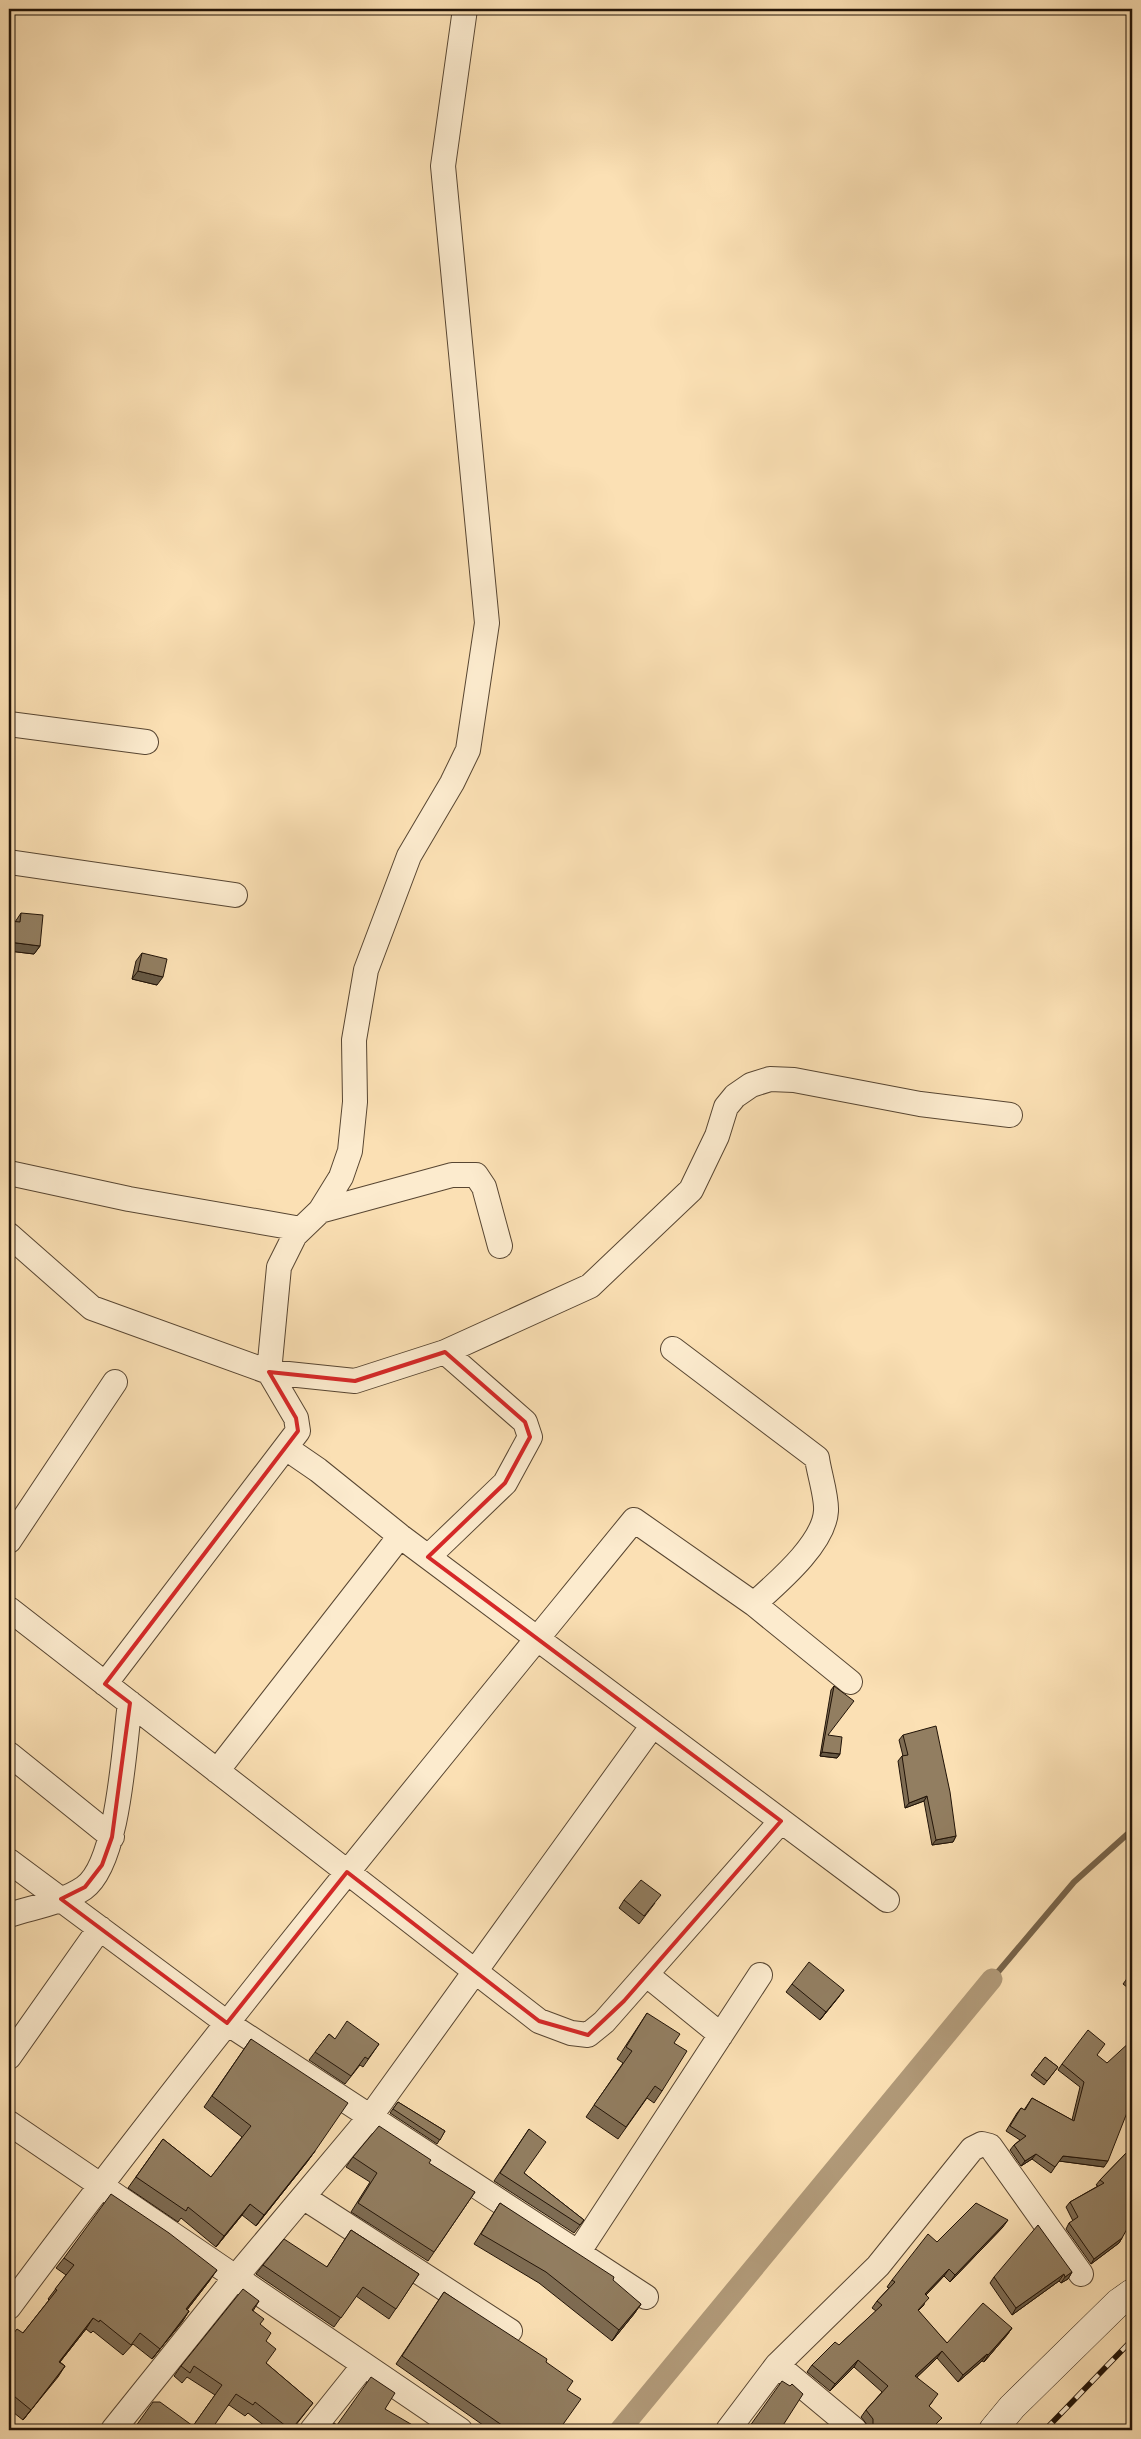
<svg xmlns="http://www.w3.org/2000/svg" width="1141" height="2439" viewBox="0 0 1141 2439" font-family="Vollkorn,serif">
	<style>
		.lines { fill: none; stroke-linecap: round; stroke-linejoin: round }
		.stream { stroke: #77644b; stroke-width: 6 }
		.canal { stroke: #b19a79; stroke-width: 21 }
		.minor-casing { stroke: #584632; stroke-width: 26 }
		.secondary-casing { stroke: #211307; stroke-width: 29 }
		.minor { stroke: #fcebce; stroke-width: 24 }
		.secondary { stroke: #fcebce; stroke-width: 28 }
		.rail-casing { stroke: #211307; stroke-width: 5.5 }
		.rail { stroke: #fcebce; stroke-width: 4; stroke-dasharray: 11; stroke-linecap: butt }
		.wall { fill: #7e6c53; stroke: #211307 }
		.shaded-wall { fill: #665844; stroke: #211307 }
		.building { fill: #927e61; stroke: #211307 }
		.marked { fill: none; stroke: #d62828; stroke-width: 4; stroke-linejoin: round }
	</style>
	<rect width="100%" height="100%" fill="#fbe0b4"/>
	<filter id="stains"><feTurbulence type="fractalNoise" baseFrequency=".004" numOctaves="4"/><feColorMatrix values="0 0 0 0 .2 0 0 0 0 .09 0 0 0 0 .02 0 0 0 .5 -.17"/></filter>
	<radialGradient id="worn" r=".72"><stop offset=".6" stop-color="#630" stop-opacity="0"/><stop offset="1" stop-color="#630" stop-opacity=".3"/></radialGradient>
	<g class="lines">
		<path class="stream" d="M992 1979 1074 1882 1132 1830"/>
		<path class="canal" d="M620 2430 992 1979"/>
		<g class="minor-casing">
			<path id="minor" d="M9 724 146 742
				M9 862 235 895
				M9 1173 129 1199 301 1229
				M320 1211 452 1175H476L484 1187 500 1246
				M9 1235 92 1308 269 1372 355 1381 445 1352 590 1286 691 1190 717 1136 726 1107 735 1096 751 1085 770 1079 794 1080 920 1104 1010 1115
				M673 1349 817 1458C819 1473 827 1497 826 1511 824 1544 777 1583 754 1604
				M286 1448 318 1470 400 1536 887 1900
				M9 1541 115 1382
				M428 1557 505 1483 530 1437 525 1422 445 1352
				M9 1609 539 2021 571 2033 588 2035 604 2022 781 1821
				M105 1684 298 1431 296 1418 269 1372 279 1267 295 1235 320 1211 341 1177 350 1151 355 1102 354 1040 366 970 409 856 452 783 468 750 487 623 443 166 465 9
				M9 1754 112 1837
				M217 1771 400 1536
				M9 1861 227 2023 646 2297
				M9 1915C33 1907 62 1903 84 1888 119 1863 124 1746 130 1703
				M647 1975 721 2035
				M9 2057 100 1928
				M9 2123 460 2430
				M303 2197 510 2331
				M578 2253 760 1975
				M9 2307C209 2038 422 1780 634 1520L754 1604 850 1682
				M777 2365 855 2430
				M113 2430 235 2278 370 2117 653 1725
				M312 2430 364 2365
				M728 2430 777 2365 878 2266 972 2149 982 2144 990 2146 1081 2274"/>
		</g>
		<g class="secondary-casing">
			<path id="secondary" d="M993 2430 1012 2407 1118 2303 1132 2293"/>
		</g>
		<use href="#minor" class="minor"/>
		<use href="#secondary" class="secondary"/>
		<g class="rail-casing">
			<path id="rail" d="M1045 2430 1132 2340"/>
		</g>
		<use href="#rail" class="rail"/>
	</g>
	<path class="wall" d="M21 913 40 946 34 954 9 951V921L15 922Z
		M142 953 157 985 132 979 136 961Z
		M834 1686 828 1735 840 1754 837 1758 820 1756 831 1690Z
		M903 1735 956 1836 953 1842 932 1845 924 1801 905 1808 898 1761 902 1756H903L899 1740Z
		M624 1900 655 1903 639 1924 619 1908Z
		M1132 1972V1991L1123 1984Z
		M792 1984 844 1990 820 2020 786 1992Z
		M647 2013 674 2043 662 2091 654 2103 647 2098 618 2139 586 2117 623 2063 617 2059Z
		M329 2034 335 2039 379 2044 363 2067 360 2065 345 2084 309 2060Z
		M251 2039 315 2151 307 2162 256 2226 242 2215 216 2247 181 2218 178 2222 128 2188 163 2139 211 2177 242 2137 204 2107Z
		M1097 2055 1104 2167 1059 2161 1051 2173 1032 2159 1021 2166 1010 2150 1014 2145 1020 2140 1006 2131 1017 2113 1021 2108 1024 2110 1032 2098 1072 2120 1080 2087 1058 2070 1062 2064Z
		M1045 2057 1058 2067 1044 2085 1031 2075Z
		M398 2102 445 2131 437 2144 390 2113Z
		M529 2129 524 2173 584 2220 574 2233 494 2181Z
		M1132 2147 1122 2238 1119 2243 1091 2264 1066 2229 1069 2223 1073 2221 1066 2207 1070 2202 1098 2186 1096 2185 1100 2180Z
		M353 2157 475 2192 428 2261 351 2212 370 2182 346 2167Z
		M500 2203 641 2304 634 2314 612 2341 539 2283 474 2244Z
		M1003 2227 950 2282 944 2276 926 2295 924 2305 918 2311 947 2343 1012 2328 1007 2335 984 2362 982 2361 958 2382 937 2358 917 2377 933 2401 929 2406 937 2425 932 2430H868V2426L861 2417 866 2410 882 2392 854 2367 830 2391 807 2372 812 2365 839 2345 876 2311 872 2308 877 2301 889 2288 887 2287 892 2280Z
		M351 2230 419 2274 389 2319 356 2296 334 2327 256 2274 263 2265 327 2267Z
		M64 2258 210 2280 187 2310 189 2311 182 2322 152 2359 133 2344 123 2355 93 2331 91 2333 86 2329 60 2362 65 2366 23 2420 9 2409V2339L23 2333 49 2300 48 2299 66 2275 56 2268Z
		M1072 2272 1068 2279 1061 2283 1059 2281 1012 2315 990 2283 994 2277Z
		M444 2292 546 2362 567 2390 559 2430H490L396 2364Z
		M259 2301 253 2311 260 2324 266 2341V2363L313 2403 292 2430H270L248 2413 245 2416 229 2405 193 2426 215 2395 187 2377 182 2383 174 2376 181 2366Z"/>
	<path class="shaded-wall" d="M9 942 40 946 34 954 9 951Z
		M138 971 163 977 157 985 132 979Z
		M822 1752 840 1754 837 1758 820 1756Z
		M927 1796 924 1801 905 1808 909 1803Z
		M956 1836 953 1842 932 1845 936 1840Z
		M844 1990 838 1998 820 2020 826 2012Z
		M315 2151 307 2162 256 2226 264 2215Z
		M1036 2154 1032 2159 1021 2166 1025 2161Z
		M1063 2156 1108 2161 1104 2167 1059 2161Z
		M250 2204 242 2215 216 2247 224 2236Z
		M1008 2220 1003 2227 950 2282 955 2275Z
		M1122 2238 1119 2243 1091 2264 1094 2259Z
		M949 2269 944 2276 920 2301 925 2294Z
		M217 2270 210 2280 179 2320 186 2309Z
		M1072 2272 1068 2279 1061 2283 1065 2277Z
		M1064 2274 1059 2281 1012 2315 1016 2308Z
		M641 2304 634 2314 612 2341 619 2330Z
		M189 2311 182 2322 152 2359 160 2349Z
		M93 2318 86 2329 52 2372 59 2362Z
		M1012 2328 1007 2335 984 2362 988 2355Z
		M942 2351 937 2358 911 2383 915 2376Z
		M987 2354 982 2361 958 2382 963 2375Z
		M858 2360 854 2367 830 2391 835 2384Z
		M65 2366 58 2377 23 2420 31 2410Z"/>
	<path class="building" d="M21 913 43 915 40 946 9 942V921L20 922Z
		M142 953 167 959 163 977 138 971Z
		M834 1686 854 1701 828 1735 842 1737 840 1754 822 1752Z
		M936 1726 950 1792 956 1836 936 1840 927 1796 909 1803 902 1756 908 1755 903 1735Z
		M641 1880 661 1895 644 1916 624 1900Z
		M809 1962 844 1990 826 2012 792 1984Z
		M1132 1972V1985L1126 1980Z
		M647 2013 680 2034 674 2043 687 2051 662 2091 655 2086 626 2127 594 2105 632 2051 626 2047Z
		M347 2021 379 2044 368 2059 365 2057 351 2076 315 2052 329 2034 335 2039Z
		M1088 2030 1105 2044 1097 2055 1107 2063 1132 2040V2100L1108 2161 1063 2156 1055 2167 1036 2154 1025 2161 1014 2145 1026 2136 1010 2126 1021 2108 1025 2110 1032 2098 1074 2121 1084 2082 1062 2064Z
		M251 2039 348 2103 315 2151 264 2215 250 2204 224 2236 188 2207 186 2211 136 2177 163 2139 211 2177 251 2126 212 2096Z
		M1045 2057 1058 2067 1047 2081 1034 2071Z
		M398 2102 445 2131 440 2140 393 2109Z
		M379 2126 431 2160 429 2163 475 2192 434 2252 358 2203 377 2173 353 2157Z
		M529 2129 546 2142 524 2173 584 2220 580 2225 500 2173Z
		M1132 2147V2220L1122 2238 1094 2259 1069 2223 1078 2217 1070 2202 1104 2183 1100 2180Z
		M111 2194 169 2233 217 2270 186 2309 189 2311 160 2349 140 2333 131 2345 100 2320 99 2322 93 2318 59 2362 65 2366 31 2410 9 2392V2339L17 2329 23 2333 57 2290 55 2289 74 2265 64 2258Z
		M500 2203 614 2277 613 2280 641 2304 619 2330 546 2272 481 2234Z
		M976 2203 1008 2220 955 2275 949 2269 925 2294 929 2298 918 2310 947 2343 983 2303 1012 2328 988 2355 987 2354 963 2375 942 2351 915 2376 938 2394 929 2406 942 2418 930 2430H871L873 2426V2419L866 2410 888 2386 858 2360 835 2384 812 2365 835 2342 839 2345 882 2305 877 2301 895 2282 892 2280 928 2234 937 2242Z
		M1038 2225 1072 2272 1065 2277 1064 2274 1016 2308 994 2277Z
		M351 2230 419 2274 396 2309 363 2287 341 2318 263 2265 284 2239 327 2267Z
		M243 2289 259 2301 252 2310 264 2319 260 2324 271 2333 266 2341 276 2349 266 2363 313 2403 291 2430 255 2402 253 2405 236 2394 211 2430H133L153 2402H160L193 2426 222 2385 194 2366 190 2373 181 2366Z
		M444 2292 547 2359 546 2362 573 2381 567 2390 581 2399 559 2430H509L402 2356Z
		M371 2377 395 2393 385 2409 421 2430H328L334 2423 337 2425Z
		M782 2381 790 2386 792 2384 803 2394 780 2430H747Z"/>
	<path class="marked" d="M445 1352 525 1422 530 1437 505 1483 428 1557 781 1821 624 2001 588 2035 539 2021 347 1872 227 2023 61 1899 85 1887 102 1865 112 1837 130 1703 105 1684 298 1431 296 1418 269 1372 355 1381Z"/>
	<rect width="1141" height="2439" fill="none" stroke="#fbe0b4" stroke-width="30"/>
	<rect x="10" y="10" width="1121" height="2419" fill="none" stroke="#211307" stroke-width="2.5"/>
	<rect x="15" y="15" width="1111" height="2409" fill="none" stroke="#211307"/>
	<rect width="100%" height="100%" filter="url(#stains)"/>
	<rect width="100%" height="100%" fill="url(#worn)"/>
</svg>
